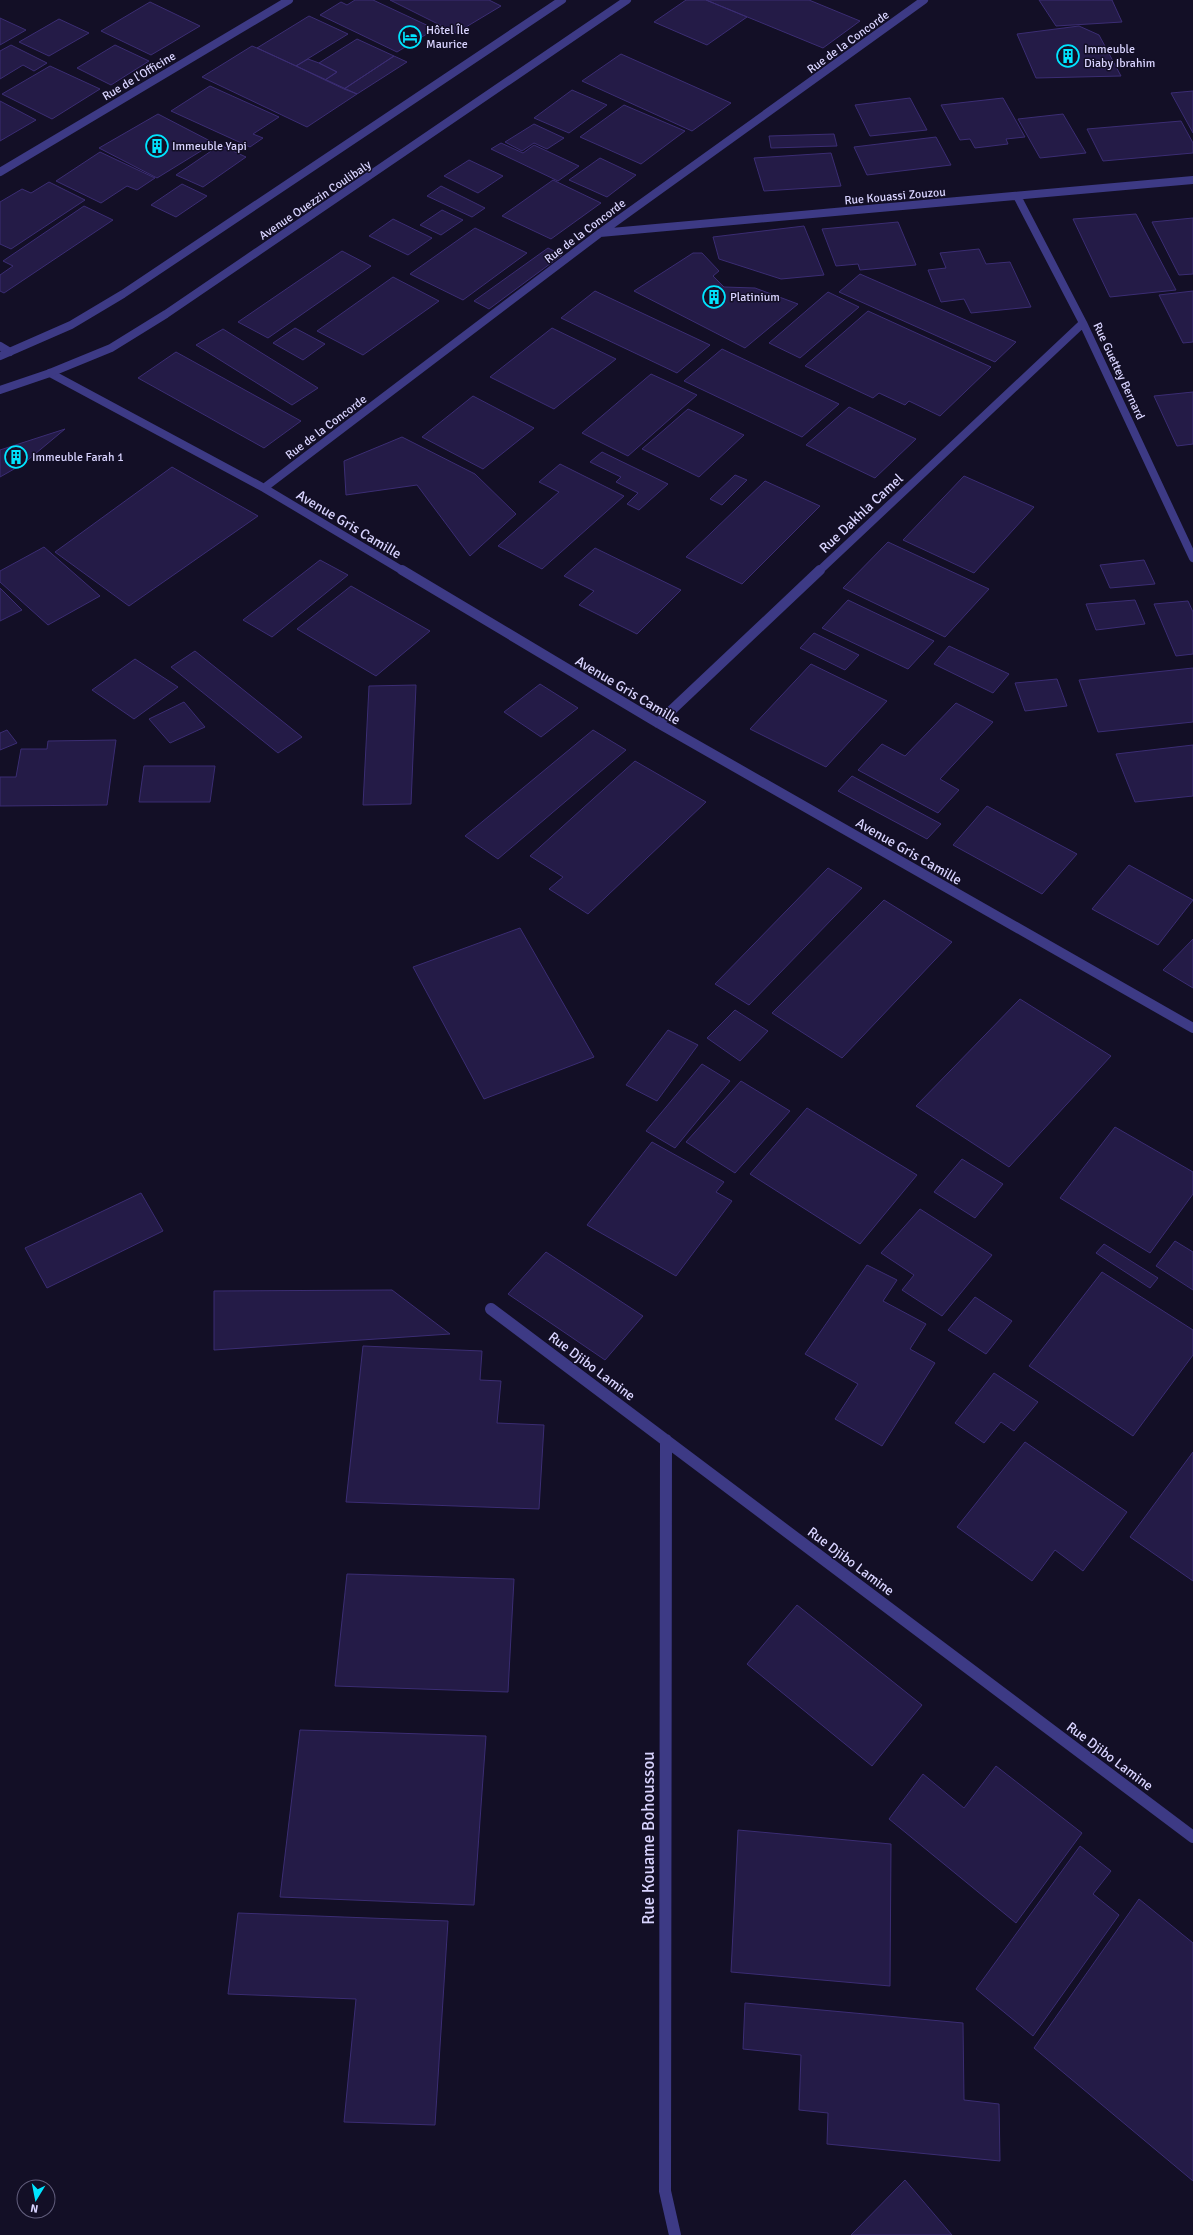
<svg xmlns="http://www.w3.org/2000/svg" width="1193" height="2235" viewBox="0 0 1193 2235" font-family="Signika,sans-serif">
	<style>
		.building { fill: #241b47; stroke: #3b2d73 }
		.lines { fill: none; stroke-linecap: round; stroke-linejoin: round }
		.minor-far2 { stroke: #3d3a85; stroke-width: 8 }
		.minor-far1 { stroke: #3d3a85; stroke-width: 10 }
		.minor { stroke: #3d3a85; stroke-width: 12 }
		.tertiary { stroke: #3d3a85; stroke-width: 8 }
		.labels { text-anchor: middle; stroke-width: 3; stroke-linejoin: round; paint-order: stroke }
		.far-poi-label { font-size: 12px; fill: #d9d4ff; stroke: #130f26; text-anchor: start }
		.far-street-label { font-size: 12px; fill: #d9d4ff; stroke: #130f26 }
		.street-label { font-size: 14px; fill: #d9d4ff; stroke: #130f26 }
		.near-street-label { font-size: 17px; fill: #d9d4ff; stroke: #130f26 }
	</style>
	<rect width="100%" height="100%" fill="#130f26"/>
	<path class="building" d="M355 0H373L435 29 397 52 320 15 341 2 347 5Z
		M390 0H489L501 6 456 33Z
		M686 0H706L747 17 707 45 654 22Z
		M706 0H809L860 21 823 48Z
		M1039 0H1112L1122 22 1056 26Z
		M150 2 200 26 151 55 101 31Z
		M309 16 348 34 296 66 257 48Z
		M0 18 26 30 0 45Z
		M59 19 89 33 49 56 19 42Z
		M1079 26 1099 35 1121 76 1036 78 1017 34Z
		M357 39 394 56 344 89 325 80 337 72 319 63Z
		M11 45 47 63 34 71 23 65 0 79V51Z
		M115 45 149 61 111 85 77 68Z
		M252 46 257 48 357 94 307 127 202 77Z
		M621 54 731 103 692 131 582 81Z
		M394 56 407 62 357 94 344 89Z
		M308 59 319 63 337 72 325 80 296 66Z
		M50 66 100 89 52 119 2 94Z
		M210 86 279 117 253 134 263 138 250 147 171 111Z
		M572 90 607 105 569 133 534 118Z
		M1193 91V133L1171 93Z
		M910 98 927 130 870 136 855 105Z
		M1003 98 1025 137 1006 139 1008 144 975 148 970 139 960 140 941 105Z
		M0 101 36 120 0 141Z
		M624 105 685 131 641 164 580 137Z
		M158 114 214 143 157 178 99 148Z
		M1063 114 1086 153 1040 158 1018 119Z
		M1181 121 1193 143V153L1103 161 1087 129Z
		M534 124 564 138 547 149 534 143 522 151 505 142Z
		M834 134 837 146 771 148 769 136Z
		M936 137 951 165 867 175 854 147Z
		M501 143 523 153 534 145 579 166 558 181 491 149Z
		M220 145 246 157 203 187 176 175Z
		M100 152 155 178 137 190 127 186 101 203 56 181Z
		M831 153 841 186 764 191 754 158Z
		M600 158 636 175 607 197 569 180Z
		M469 160 503 176 478 193 444 176Z
		M553 180 601 203 551 239 502 216Z
		M49 182 85 200 11 249 0 244V202L22 189 31 193Z
		M182 184 207 196 176 217 151 205Z
		M441 186 485 208 472 217 427 196Z
		M84 206 113 220 4 293 0 291V275L13 266 3 261Z
		M442 210 463 220 441 235 420 225Z
		M1136 214 1176 290 1110 297 1073 219Z
		M1193 218V274L1179 275 1152 222Z
		M393 219 432 238 408 255 369 236Z
		M898 222 916 265 860 270 858 264 836 266 822 229Z
		M804 226 824 275 781 279 719 259 713 237Z
		M475 228 527 253 463 300 410 274Z
		M548 248 562 255 489 309 474 301Z
		M979 249 986 264 1010 262 1031 307 971 313 964 299 941 302 928 270 946 268 940 253Z
		M342 251 371 266 268 338 238 322Z
		M693 253H702L719 271 713 276 724 287 755 288 798 304 745 348 634 291Z
		M860 274 1016 342 995 362 839 292Z
		M393 277 439 301 363 355 317 331Z
		M595 291 710 345 677 373 561 318Z
		M1193 291V342L1183 343 1159 295Z
		M828 292 859 307 800 358 769 343Z
		M868 311 991 367 940 416 909 401 905 405 879 393 873 398 805 366Z
		M295 328 325 344 303 360 273 343Z
		M552 328 616 359 554 409 490 377Z
		M223 329 318 388 292 405 196 345Z
		M722 349 839 404 802 437 684 381Z
		M176 352 301 421 264 448 138 378Z
		M651 374 697 395 628 456 582 433Z
		M1193 392V444L1177 446 1154 396Z
		M473 396 534 428 483 469 422 437Z
		M849 407 916 439 875 478 806 445Z
		M688 409 744 435 699 477 642 449Z
		M65 429 23 464 0 477V450Z
		M402 437 475 474 516 514 470 556 417 485 346 495 344 461Z
		M602 452 668 484 639 510 627 504 638 493 616 482 621 477 590 462Z
		M560 464 624 496 542 569 498 546 559 492 539 482Z
		M172 467 258 516 129 606 55 552Z
		M735 475 747 480 722 505 710 499Z
		M964 476 1034 507 974 573 903 540Z
		M765 481 820 506 742 584 686 557Z
		M888 542 989 589 945 637 843 588Z
		M44 547 100 596 48 625 0 582V571Z
		M595 548 681 590 637 634 579 605 594 591 564 576Z
		M320 560 348 575 272 637 243 620Z
		M1144 560 1155 584 1110 588 1100 565Z
		M351 586 430 631 376 676 297 629Z
		M0 588 22 610 0 621Z
		M848 600 934 641 908 669 822 628Z
		M1135 600 1145 624 1096 630 1086 604Z
		M1188 601 1193 612V654L1176 656 1154 604Z
		M814 633 859 655 845 670 800 648Z
		M949 646 1009 674 993 693 934 664Z
		M195 651 302 737 278 753 171 667Z
		M135 659 178 687 134 719 92 690Z
		M811 664 887 701 826 767 750 729Z
		M1193 668V722L1098 732 1079 680Z
		M1057 679 1067 706 1025 711 1015 683Z
		M540 684 578 708 541 737 504 712Z
		M416 685 411 804 363 805 369 686Z
		M184 702 205 727 170 743 149 719Z
		M956 703 993 722 940 779 959 790 938 813 858 770 882 744 905 756Z
		M7 730 17 743 0 750V733Z
		M593 730 626 750 498 859 465 836Z
		M116 740 107 805 0 806V777H16L21 749H47L48 741Z
		M1193 745V796L1135 802 1116 754Z
		M635 761 706 802 588 914 549 889 563 877 530 856Z
		M144 766H215L210 802H139Z
		M852 776 941 824 927 839 838 791Z
		M987 806 1077 854 1042 894 953 845Z
		M1129 865 1193 900 1158 945 1092 909Z
		M828 868 862 888 749 1005 715 984Z
		M884 900 952 942 842 1058 772 1013Z
		M520 928 594 1057 484 1099 413 967Z
		M1193 939V988L1163 970Z
		M1020 999 1111 1056 1009 1167 916 1106Z
		M735 1010 768 1031 740 1061 707 1038Z
		M668 1030 698 1045 657 1101 626 1085Z
		M702 1064 730 1081 675 1148 646 1131Z
		M741 1081 790 1111 735 1173 686 1142Z
		M807 1108 917 1175 860 1244 750 1174Z
		M1115 1127 1193 1172V1194L1150 1253 1060 1198Z
		M652 1142 724 1182 716 1192 732 1201 676 1276 587 1225Z
		M962 1159 1003 1184 975 1218 934 1192Z
		M141 1193 163 1231 47 1288 25 1248Z
		M920 1209 992 1255 942 1316 902 1290 914 1275 881 1253Z
		M1175 1241 1193 1252V1290L1156 1266Z
		M1104 1244 1158 1278 1150 1288 1096 1253Z
		M546 1252 643 1316 605 1360 508 1294Z
		M867 1265 897 1280 883 1301 926 1324 910 1349 935 1363 882 1446 835 1419 858 1384 805 1354Z
		M1102 1272 1193 1330V1355L1133 1436 1029 1366Z
		M392 1290 450 1334 214 1350V1291Z
		M975 1297 1012 1321 986 1354 948 1330Z
		M363 1346 482 1351 480 1380 501 1381 497 1423 544 1425 539 1509 346 1502Z
		M994 1373 1038 1402 1014 1431 1001 1422 984 1443 955 1423Z
		M1025 1442 1127 1512 1083 1571 1055 1550 1032 1581 957 1527Z
		M1193 1452V1581L1130 1537Z
		M347 1574 514 1579 508 1692 335 1686Z
		M797 1605 922 1705 872 1766 747 1664Z
		M300 1730 486 1736 474 1905 280 1897Z
		M996 1766 1082 1833 1016 1923 889 1819 923 1774 964 1808Z
		M738 1830 891 1844 890 1986 731 1972Z
		M1080 1846 1111 1871 1093 1894 1119 1915 1033 2036 976 1989Z
		M1139 1899 1193 1943V2181L1034 2048Z
		M238 1913 448 1921 435 2125 344 2122 356 1999 228 1994Z
		M745 2003 963 2023 964 2100 999 2104 1000 2161 827 2144 828 2113 799 2110 801 2055 743 2049Z
		M905 2180 952 2235H851Z"/>
	<g class="lines">
		<path class="minor-far2" d="M0 172 289 0
			M1017 196 1083 323 1193 558
			M600 233 1193 180
			M0 346 10 352
			M50 373 264 488 403 571
			M264 488 600 233 924 0
			M819 571 1083 323"/>
		<path class="minor-far1" d="M402 570 658 723 1193 1028
			M658 723 820 570"/>
		<path class="minor" d="M491 1309 1193 1837
			M666 1440 665 2191 675 2235"/>
		<path class="tertiary" d="M0 356 71 325 123 294 562 0
			M0 390 50 373 111 348 166 314 627 0"/>
	</g>
	<defs>
		<g id="hotel-ring" transform="scale(1.15)"><circle r="9.5" fill="#130f26" stroke="#00e5ff" stroke-width="1.5"/><path d="M-6-4.5h1.5V1H6V5H4.5V3h-9V5H-6ZM-4 0a1.8 1.8 0 1 1 3.6 0ZM.5 0V-2.5h3Q6-2.5 6 0Z" fill="#00e5ff"/></g>
		<g id="building-ring" transform="scale(1.15)"><circle r="9.5" fill="#130f26" stroke="#00e5ff" stroke-width="1.5"/><path d="M-4-6H4V6H1V3H-1V6H-4ZM-2.5-4.3h1.7v1.8h-1.7ZM.8-4.3h1.7v1.8H.8ZM-2.5-1h1.7V.8h-1.7ZM.8-1h1.7V.8H.8Z" fill="#00e5ff"/></g>
	</defs>
	<g fill-rule="evenodd">
		<use href="#hotel-ring" x="410" y="37"/>
		<use href="#building-ring" x="1068" y="56"/>
		<use href="#building-ring" x="157" y="146"/>
		<use href="#building-ring" x="714" y="297"/>
		<use href="#building-ring" x="16" y="457"/>
	</g>
	<g class="labels">
		<g class="far-poi-label">
			<text x="426" y="34">Hôtel Île<tspan x="426" dy="14">Maurice</tspan></text>
			<text x="1084" y="53">Immeuble<tspan x="1084" dy="14">Diaby Ibrahim</tspan></text>
			<text x="172" y="150">Immeuble Yapi</text>
			<text x="730" y="301">Platinium</text>
			<text x="32" y="461">Immeuble Farah 1</text>
		</g>
		<g class="far-street-label">
			<text transform="translate(848 42) rotate(-36)" y="4">Rue de la Concorde</text>
			<text transform="translate(139 76) rotate(-31)" y="4">Rue de l'Officine</text>
			<text transform="translate(895 196) rotate(-5)" y="4">Rue Kouassi Zouzou</text>
			<text transform="translate(315 200) rotate(-34)" y="4">Avenue Ouezzin Coulibaly</text>
			<text transform="translate(585 231) rotate(-37)" y="4">Rue de la Concorde</text>
			<text transform="translate(1119 371) rotate(65)" y="4">Rue Guettey Bernard</text>
			<text transform="translate(326 427) rotate(-37)" y="4">Rue de la Concorde</text>
		</g>
		<g class="street-label">
			<text transform="translate(861 513) rotate(-43)" y="5">Rue Dakhla Camel</text>
			<text transform="translate(349 524) rotate(31)" y="5">Avenue Gris Camille</text>
			<text transform="translate(628 690) rotate(31)" y="5">Avenue Gris Camille</text>
			<text transform="translate(909 851) rotate(30)" y="5">Avenue Gris Camille</text>
			<text transform="translate(592 1366) rotate(37)" y="5">Rue Djibo Lamine</text>
			<text transform="translate(851 1561) rotate(37)" y="5">Rue Djibo Lamine</text>
			<text transform="translate(1110 1756) rotate(37)" y="5">Rue Djibo Lamine</text>
		</g>
		<g class="near-street-label">
			<text transform="translate(648 1838) rotate(-90)" y="6">Rue Kouame Bohoussou</text>
		</g>
	</g>
	<g transform="translate(36 2199) rotate(190)"><circle r="19" fill="#130f26" stroke="#625e7d"/>
	<path d="M0-3L7 15L0 10L-7 15Z" fill="#00e5ff"/>
	<text y="-6" font-size="11" font-weight="bold" text-anchor="middle" fill="#d9d4ff">N</text>
	</g>
</svg>
